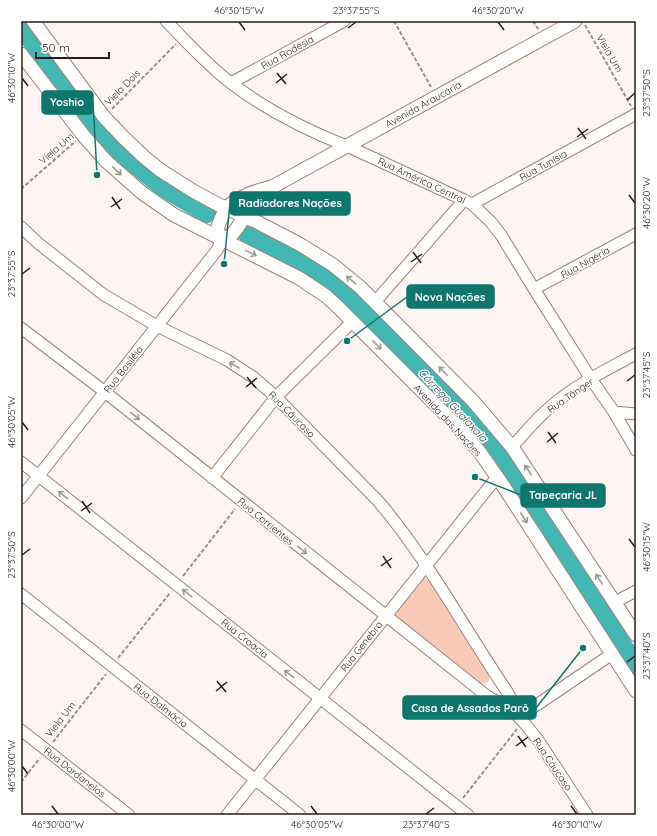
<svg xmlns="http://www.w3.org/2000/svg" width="657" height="836" viewBox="0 0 657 836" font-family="Quicksand,sans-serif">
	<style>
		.green { fill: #f9cab7 }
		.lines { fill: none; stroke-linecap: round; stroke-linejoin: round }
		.river { stroke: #42b7b3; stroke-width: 18 }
		.minor-casing { stroke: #9f8276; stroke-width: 13 }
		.major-casing { stroke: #9f8276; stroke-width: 15 }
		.path { stroke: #9b928f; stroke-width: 2; stroke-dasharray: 4 2; stroke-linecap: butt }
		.minor { stroke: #fff; stroke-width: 11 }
		.major { stroke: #fff; stroke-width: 13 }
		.oneway { stroke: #9f9a98 }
		.ticks { fill: none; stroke: #2a1e1a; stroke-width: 1.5 }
		.labels { text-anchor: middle; stroke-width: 3; stroke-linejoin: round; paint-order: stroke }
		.street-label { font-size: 10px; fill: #2a1e1a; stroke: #fff }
		.water-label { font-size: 11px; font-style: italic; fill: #233c3b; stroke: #fff }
		.leader { fill: none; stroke: #0f766e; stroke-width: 1.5 }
		.callout-dot { fill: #0f766e; stroke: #fff; stroke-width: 1.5 }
		.callout { fill: #0f766e; stroke: #0f766e; stroke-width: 1.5 }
		.callout-label { font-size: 11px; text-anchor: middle; font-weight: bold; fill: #fff }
		.neatline { fill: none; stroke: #2a1e1a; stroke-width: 1.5 }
		.ticks-label { font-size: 10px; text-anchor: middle; fill: #2a1e1a }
	</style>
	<rect width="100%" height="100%" fill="#fcf5f3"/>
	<path class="green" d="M424 578 430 581 490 675 488 682 481 684 398 619 396 616 397 610 421 579Z"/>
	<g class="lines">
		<path class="river" d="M21 28 106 138 123 155 163 188 207 214
			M247 235 308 266 323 276 357 304 458 407 486 438 509 469 636 665"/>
		<g class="minor-casing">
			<path id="minor" d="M166 21C187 42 207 65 231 83 265 109 306 130 347 146L464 200 472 204 490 221 501 235 534 289 591 379 614 412 636 450
				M231 83 344 21
				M472 204 636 114
				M21 227 38 243 104 295 157 326 227 360 253 377 276 397 379 502C428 560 464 628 506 690L510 697 513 711 526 725 538 740 587 815
				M534 289 636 234
				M375 302 464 200
				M21 328 105 392 487 696 513 711
				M614 412 636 414
				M512 447C524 434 535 420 548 409 573 386 606 370 636 354
				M21 462 468 815
				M212 478 276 397 353 321
				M21 498 217 250 222 240
				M21 594 300 815
				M615 602 636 591
				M519 717 612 654
				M21 730 129 815
				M227 815 497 477"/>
		</g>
		<g class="major-casing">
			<path id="major" d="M33 21 104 117 124 138 144 157 160 170 193 191 217 204 255 221 301 245 333 265 360 287 473 401 512 447 636 635
				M21 54 83 135 106 161 141 192 174 215 299 278 326 296 338 307 457 426 479 451 502 484 636 691
				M272 187C258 190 235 198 226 209 222 215 219 223 217 230L222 240C238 235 242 216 253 204 259 198 265 192 272 187L575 21"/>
		</g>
		<path class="path" d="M394 21 431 87
			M533 21 538 29
			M585 25 631 106
			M112 109 176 44
			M21 189 76 141
			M183 576 235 509
			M118 658 170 593
			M53 742 106 674
			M21 782 40 758
			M463 798 517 729"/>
		<use href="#minor" class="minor"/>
		<use href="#major" class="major"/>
	</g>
	<defs><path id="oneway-shaft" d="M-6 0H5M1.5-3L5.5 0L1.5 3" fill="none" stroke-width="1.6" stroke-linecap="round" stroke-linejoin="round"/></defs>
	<g class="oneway">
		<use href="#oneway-shaft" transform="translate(117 171) rotate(43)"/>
		<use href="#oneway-shaft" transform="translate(251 253) rotate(26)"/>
		<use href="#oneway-shaft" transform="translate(351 280) rotate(-139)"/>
		<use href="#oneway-shaft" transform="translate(377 345) rotate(45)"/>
		<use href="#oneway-shaft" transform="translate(234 365) rotate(-150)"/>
		<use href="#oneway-shaft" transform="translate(443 371) rotate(-135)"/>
		<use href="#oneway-shaft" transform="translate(135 416) rotate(39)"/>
		<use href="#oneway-shaft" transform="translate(528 470) rotate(-123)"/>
		<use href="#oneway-shaft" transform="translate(63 495) rotate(-142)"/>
		<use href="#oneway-shaft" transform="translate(524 518) rotate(57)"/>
		<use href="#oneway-shaft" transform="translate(302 550) rotate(39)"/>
		<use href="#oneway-shaft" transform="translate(599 579) rotate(-123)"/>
		<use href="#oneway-shaft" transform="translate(187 593) rotate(-142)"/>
		<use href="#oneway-shaft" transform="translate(289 674) rotate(-142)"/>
	</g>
	<path class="ticks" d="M239 22 245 30M498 22 504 30M348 28 356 22M277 73 286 84M22 78 28 86M276 83 287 74M627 100 635 93M578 128 586 139M577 137 588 129M629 195 635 203M112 197 120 209M111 207 122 199M413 252 421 263M411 262 422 254M22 274 30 268M247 377 256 388M627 381 635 375M246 387 257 378M22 422 28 430M548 432 556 443M547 442 558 433M82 501 90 513M81 511 92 503M629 539 635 547M22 555 30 549M383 556 391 568M381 566 392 558M627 662 635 656M217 681 226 692M216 691 227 682M518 736 526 747M516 746 528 737M22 766 28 774M52 806 58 814M311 806 317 814M571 806 577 814M426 814 434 808"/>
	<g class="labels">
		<g class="street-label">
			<text transform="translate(287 52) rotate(-29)" y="4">Rua Rodésia</text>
			<text transform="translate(610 53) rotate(60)" y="4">Viela Um</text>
			<text transform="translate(122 87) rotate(-45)" y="4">Viela Dois</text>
			<text transform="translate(423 104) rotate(-29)" y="4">Avenida Araucária</text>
			<text transform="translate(56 148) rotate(-41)" y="4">Viela Um</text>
			<text transform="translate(543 165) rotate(-29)" y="4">Rua Tunísia</text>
			<text transform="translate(422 180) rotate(25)" y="4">Rua América Central</text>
			<text transform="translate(585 262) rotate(-29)" y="4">Rua Nigéria</text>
			<text transform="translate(123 369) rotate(-52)" y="4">Rua Basiléia</text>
			<text transform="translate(570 395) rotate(-35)" y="4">Rua Tânger</text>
			<text transform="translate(292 414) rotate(45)" y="4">Rua Cáucaso</text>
			<text transform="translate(448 420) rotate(47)" y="4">Avenida das Nações</text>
			<text transform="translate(266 521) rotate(39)" y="4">Rua Corrientes</text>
			<text transform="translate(245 638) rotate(38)" y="4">Rua Croácia</text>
			<text transform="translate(361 646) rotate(-52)" y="4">Rua Genebra</text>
			<text transform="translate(161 705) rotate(38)" y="4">Rua Dalmácia</text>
			<text transform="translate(60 719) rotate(-52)" y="4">Viela Um</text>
			<text transform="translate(553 764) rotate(56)" y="4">Rua Cáucaso</text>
			<text transform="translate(75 772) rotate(38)" y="4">Rua Dardanelos</text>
		</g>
		<g class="water-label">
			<text transform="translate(453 405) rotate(47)" y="4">Córrego Guaiaxaia</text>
		</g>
	</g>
	<path class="leader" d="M97 175L93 102M224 264L230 203M347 341L407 297M475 477L521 495M583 648L536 708"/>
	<g class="callout-dot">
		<circle cx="97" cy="175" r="4"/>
		<circle cx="224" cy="264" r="4"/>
		<circle cx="347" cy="341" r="4"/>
		<circle cx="475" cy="477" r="4"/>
		<circle cx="583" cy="648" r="4"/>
	</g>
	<g class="callout">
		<rect x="42" y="91" width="51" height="23" rx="4"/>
		<rect x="230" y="192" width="120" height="23" rx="4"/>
		<rect x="407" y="285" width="87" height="23" rx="4"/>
		<rect x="521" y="484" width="84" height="23" rx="4"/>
		<rect x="403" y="696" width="133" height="23" rx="4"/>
	</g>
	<g class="callout-label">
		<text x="67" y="106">Yoshio</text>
		<text x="290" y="207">Radiadores Nações</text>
		<text x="450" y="301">Nova Nações</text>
		<text x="563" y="499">Tapeçaria JL</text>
		<text x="470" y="712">Casa de Assados Parô</text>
	</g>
	<rect width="657" height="836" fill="none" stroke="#ffffff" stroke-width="44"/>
	<path d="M36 52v6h73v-6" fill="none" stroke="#2a1e1a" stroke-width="2"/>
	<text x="42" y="52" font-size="12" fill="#2a1e1a" stroke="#ffffff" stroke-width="3" paint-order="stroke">50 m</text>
	<rect x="22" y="22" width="613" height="792" class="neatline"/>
	<g class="ticks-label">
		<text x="239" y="14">46°30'15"W</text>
		<text x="356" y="14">23°37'55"S</text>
		<text x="498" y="14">46°30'20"W</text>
		<text transform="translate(11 78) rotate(-90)" y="4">46°30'10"W</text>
		<text transform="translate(646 93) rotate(-90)" y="4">23°37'50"S</text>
		<text transform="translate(646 203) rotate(-90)" y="4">46°30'20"W</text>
		<text transform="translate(11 274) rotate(-90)" y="4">23°37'55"S</text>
		<text transform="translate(646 375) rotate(-90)" y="4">23°37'45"S</text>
		<text transform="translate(11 422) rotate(-90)" y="4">46°30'05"W</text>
		<text transform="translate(646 547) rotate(-90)" y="4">46°30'15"W</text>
		<text transform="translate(11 555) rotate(-90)" y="4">23°37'50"S</text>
		<text transform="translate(646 656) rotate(-90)" y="4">23°37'40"S</text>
		<text transform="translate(11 766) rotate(-90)" y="4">46°30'00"W</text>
		<text x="58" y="828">46°30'00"W</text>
		<text x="317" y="828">46°30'05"W</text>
		<text x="426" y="828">23°37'40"S</text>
		<text x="577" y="828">46°30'10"W</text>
	</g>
</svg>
